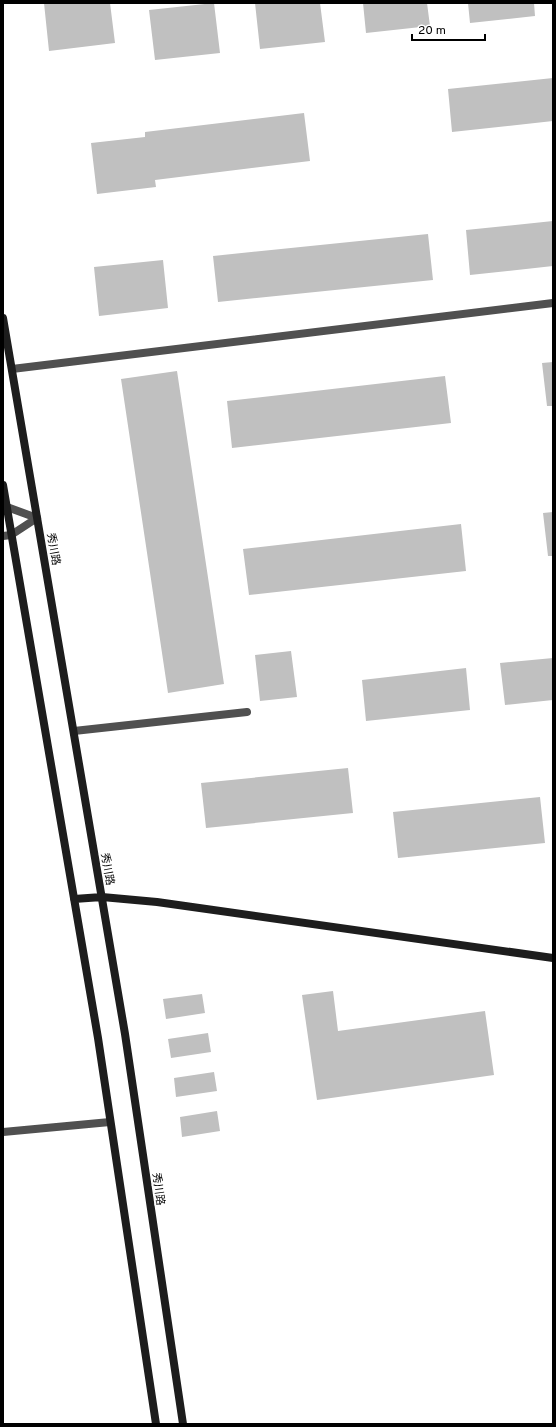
<svg xmlns="http://www.w3.org/2000/svg" width="556" height="1427" viewBox="0 0 556 1427" font-family="Overpass,'Noto Sans SC',sans-serif">
	<style>
		.building { fill: #c0c0c0 }
		.lines { fill: none; stroke-linecap: round; stroke-linejoin: round }
		.lane { stroke: #505050; stroke-width: 8 }
		.street { stroke: #505050; stroke-width: 8 }
		.secondary { stroke: #1d1d1d; stroke-width: 8 }
		.labels { text-anchor: middle; stroke-width: 3.5; stroke-linejoin: round; paint-order: stroke }
		.street-label { font-size: 11px; fill: #000; stroke: #fff }
	</style>
	<rect width="100%" height="100%" fill="#fff"/>
	<path class="building" d="M44 3H110L115 43 49 51Z
		M214 3 220 53 155 60 149 10Z
		M255 3H320L325 42 260 49Z
		M363 3H427L430 26 366 33Z
		M468 3H534L535 16 470 23Z
		M553 78V121L452 132 448 89Z
		M304 113 310 161 155 180 156 187 97 194 91 143 145 137V132Z
		M553 221V266L470 275 466 230Z
		M428 234 433 280 218 302 213 256Z
		M163 260 168 308 99 316 94 267Z
		M553 362V406H547L542 363Z
		M177 371 224 684 168 693 121 379Z
		M445 376 451 423 232 448 227 401Z
		M553 512V556H548L543 513Z
		M461 524 466 571 249 595 243 549Z
		M291 651 297 697 260 701 255 655Z
		M553 658V700L505 705 500 663Z
		M466 668 470 710 366 721 362 680Z
		M348 768 353 813 206 828 201 783Z
		M540 797 545 843 398 858 393 812Z
		M333 991 338 1031 485 1011 494 1075 317 1100 302 995Z
		M202 994 205 1013 166 1019 163 999Z
		M208 1033 211 1052 171 1058 168 1039Z
		M214 1072 217 1091 176 1097 174 1078Z
		M217 1111 220 1131 182 1137 180 1117Z"/>
	<g class="lines">
		<path class="lane" d="M12 369 553 303
			M3 507H7L37 518
			M3 536 11 535 37 518
			M74 731 247 712"/>
		<path class="street" d="M3 1132 110 1122"/>
		<path class="secondary" d="M3 318 125 1034 183 1424
			M3 485 98 1038 156 1424
			M74 899 102 897 157 902 553 958"/>
	</g>
	<g class="labels">
		<g class="street-label">
			<text transform="translate(54 549) rotate(80)" y="4">秀川路</text>
			<text transform="translate(108 869) rotate(80)" y="4">秀川路</text>
			<text transform="translate(159 1189) rotate(82)" y="4">秀川路</text>
		</g>
	</g>
	<rect width="556" height="1427" fill="none" stroke="#000000" stroke-width="8"/>
	<path d="M412 34v6h73v-6" fill="none" stroke="#000000" stroke-width="2"/>
	<text x="418" y="34" font-size="12" fill="#000000" stroke="#ffffff" stroke-width="3" paint-order="stroke">20 m</text>
</svg>
